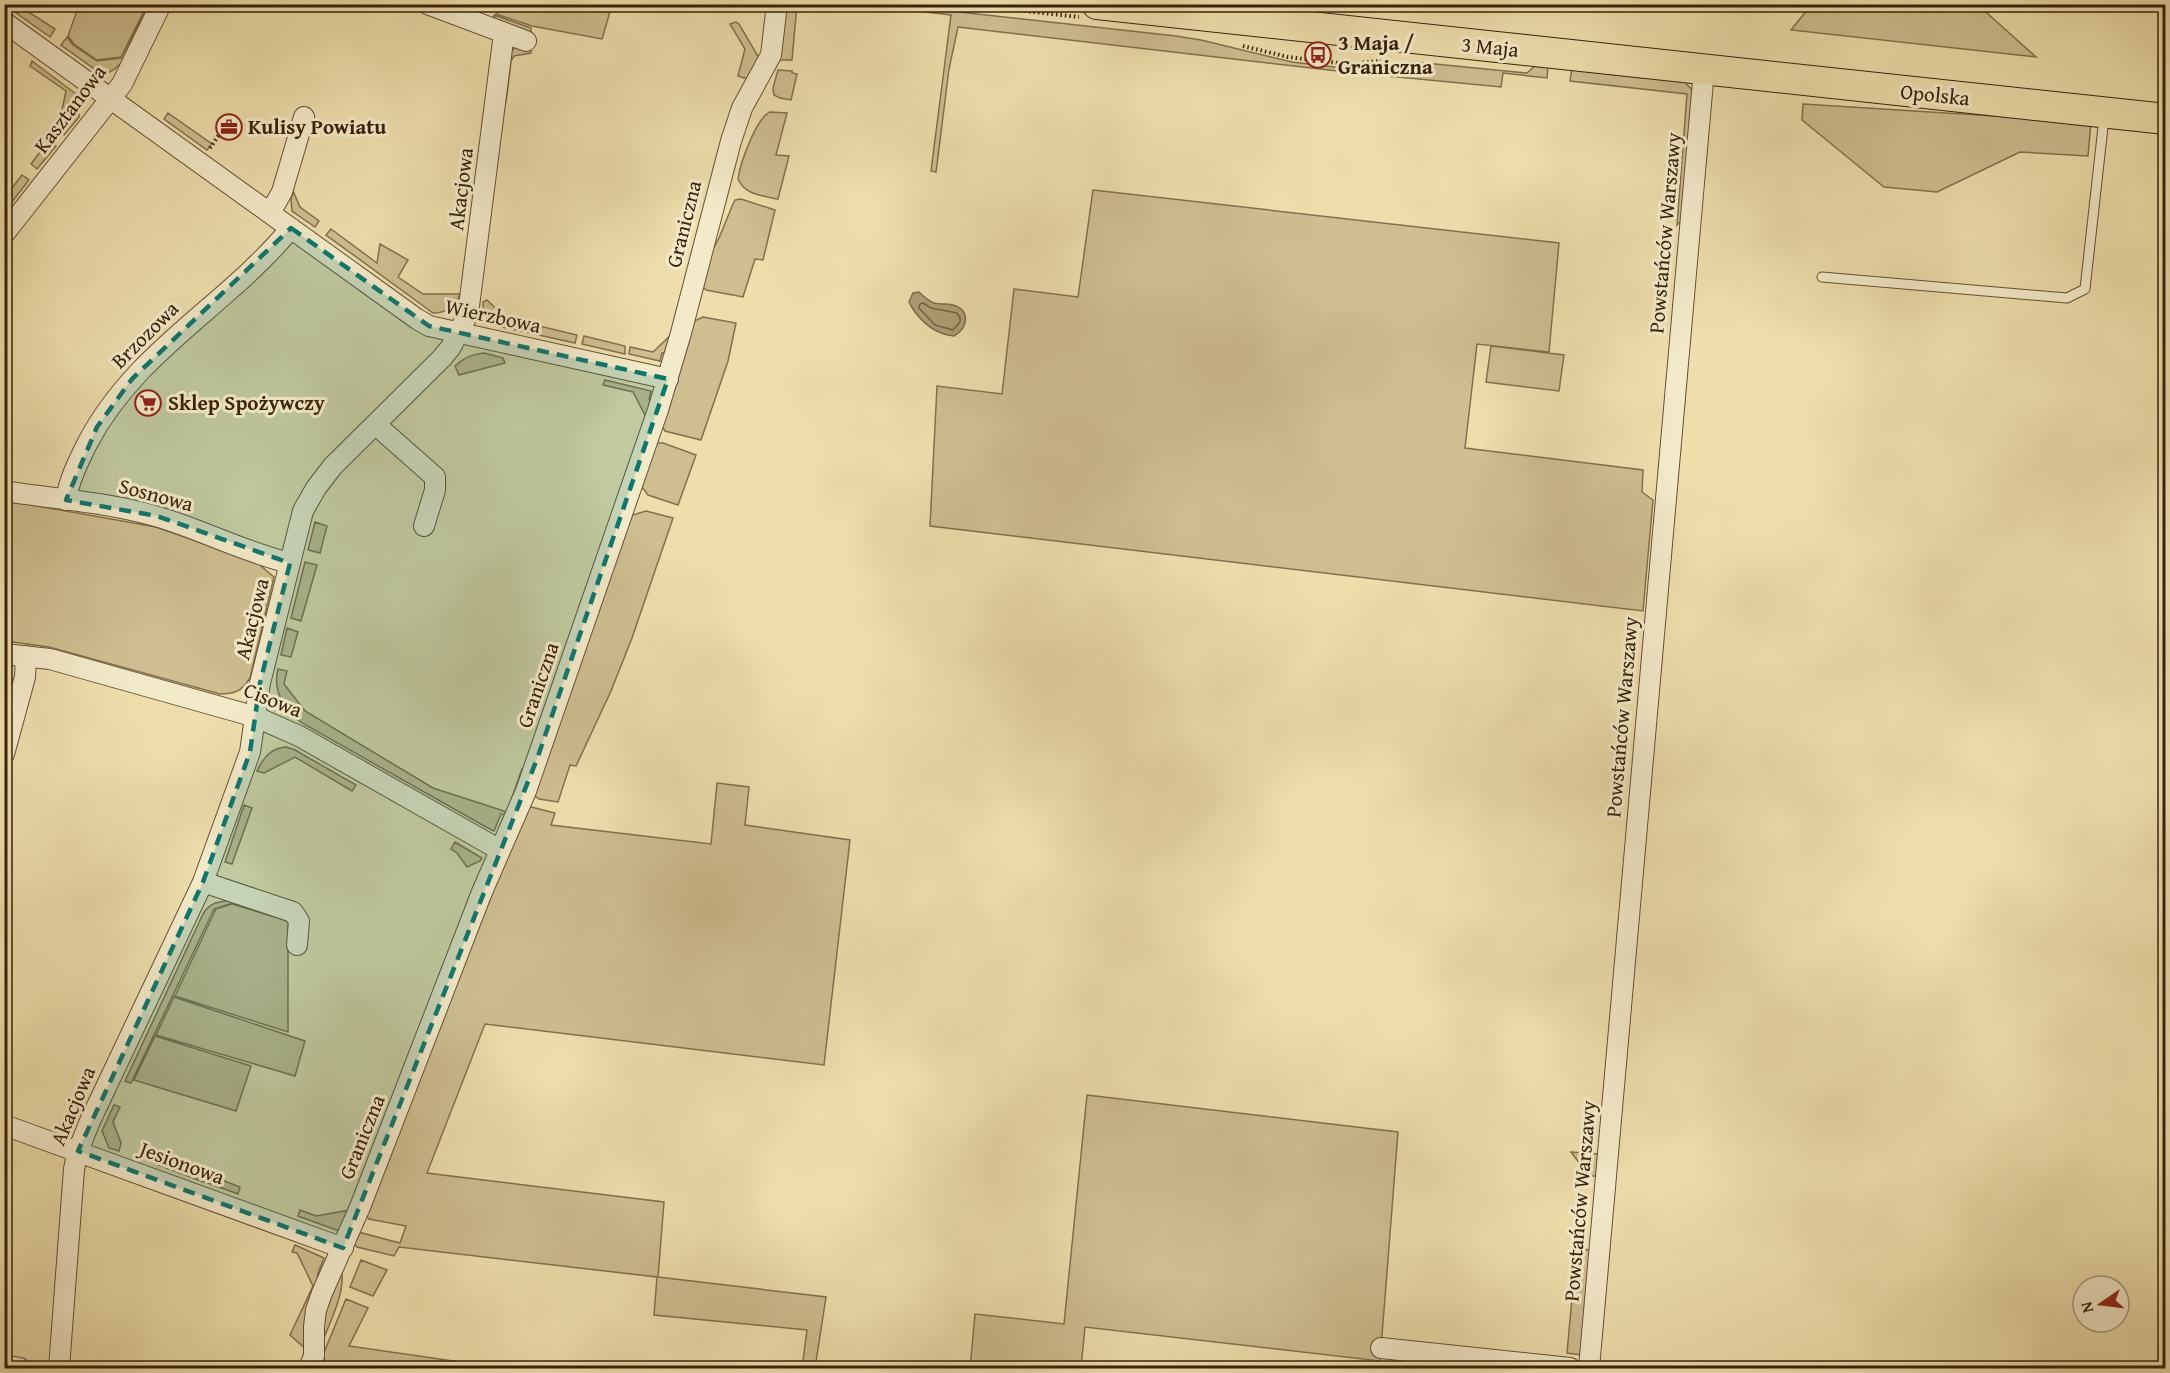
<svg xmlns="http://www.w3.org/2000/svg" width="2170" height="1373" viewBox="0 0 2170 1373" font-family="'Gentium Book Plus',serif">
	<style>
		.green { fill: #cebe90; stroke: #83704c; stroke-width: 1.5 }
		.water { fill: #af9e75; stroke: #7f6c4a; stroke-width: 1.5 }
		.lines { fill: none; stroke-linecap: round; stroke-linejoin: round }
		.shore { stroke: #74603f; stroke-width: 1.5 }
		.lane-casing { stroke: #655132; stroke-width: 11 }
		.street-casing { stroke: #655132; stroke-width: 22 }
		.primary-casing { stroke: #382209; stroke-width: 32 }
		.path { stroke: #382209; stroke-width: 4; stroke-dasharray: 1.5 3; stroke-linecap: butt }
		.lane { stroke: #f3eac9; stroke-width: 9 }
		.street { stroke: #f3eac9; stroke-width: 20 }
		.primary { stroke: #eddeac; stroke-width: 30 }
		.marked { fill: #0f766e; fill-opacity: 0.2; stroke: #0f766e; stroke-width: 4.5; stroke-dasharray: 12 8; stroke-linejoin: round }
		.labels { text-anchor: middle; stroke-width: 6; stroke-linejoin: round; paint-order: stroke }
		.poi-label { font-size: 21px; font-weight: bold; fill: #382209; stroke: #f3eac9; text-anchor: start }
		.street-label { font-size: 21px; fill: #382209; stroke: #f3eac9 }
	</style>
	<rect width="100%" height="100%" fill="#eddeac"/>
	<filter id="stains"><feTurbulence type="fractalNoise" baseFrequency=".00333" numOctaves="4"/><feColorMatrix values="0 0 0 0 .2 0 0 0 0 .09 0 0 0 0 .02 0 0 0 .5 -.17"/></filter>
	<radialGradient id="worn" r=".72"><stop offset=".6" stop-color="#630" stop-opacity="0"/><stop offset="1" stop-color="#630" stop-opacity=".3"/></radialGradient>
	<path class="green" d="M1812 4 1978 5 2036 57 1791 30Z
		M5 5H18L55 29 50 37Z
		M79 5H147L121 57 97 60 74 44 68 36Z
		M149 5H152C143 23 124 78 100 73L61 45 67 37 73 45 97 61 121 58Z
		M500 5V4L612 5 602 39 532 26 496 14Z
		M783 5H797L792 60H779Z
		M865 5H896L1176 36 1201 40 1292 62 1343 68 1415 62 1527 73 1537 64 1548 65 1547 78 1503 73 1501 87 1346 72 958 27 949 69 936 172 931 171 951 15Z
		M494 15 531 28V53L514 56 511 61 506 102H504L511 51 515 48H525L530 32 493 18Z
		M736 22 739 24 759 58 751 80 738 76 745 49 730 24Z
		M32 61 80 97 79 117 64 135 58 129 66 91 30 66Z
		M1572 68 1684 81 1692 90V94L1682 220 1677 225 1687 94 1570 81Z
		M778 70 792 71V73L797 74 791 100 780 98 774 95 773 88Z
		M1803 104 2091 122 2088 156 2020 152 1937 192 1884 187 1802 120Z
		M770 112 787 113 776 155 789 156 778 199C763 196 745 195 738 179 740 164 756 118 770 112Z
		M168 113 212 144 207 150 164 119Z
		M49 140 56 146 37 169 31 164Z
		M22 175 29 180 5 211V197Z
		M1093 190 1559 243 1549 352 1477 344 1465 448 1643 470 1642 492 1653 500 1643 611 930 526 937 386 1002 394 1014 289 1078 297Z
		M293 191 300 207 319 221 315 227 292 211 291 199Z
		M741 199 775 210 763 260 755 259 743 297 706 290 703 287V267L719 238 733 204 735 200Z
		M331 229 377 263 380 244 408 260 398 277 423 294H460C455 307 447 313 433 313L326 235Z
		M487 300 506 318 577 335 575 343 493 325C484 319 483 312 483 302Z
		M703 317 736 323 728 361 701 440 665 431 661 425 692 322Z
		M672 334 670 352 662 353 660 361 629 354 630 347 653 352Z
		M584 336 625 346V354L582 344Z
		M1491 346 1564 355 1559 391 1486 382Z
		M484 353 503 358 505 363 459 375 455 366C463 358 472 354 484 353Z
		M605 380 651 391 649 399 656 402 646 417 633 392 603 385Z
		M656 443H663L696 455 678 505 648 495 639 483Z
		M4 500 156 527 256 562 274 577 250 678C242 691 235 694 220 694L49 647 5 641Z
		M646 511 673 518 632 638 611 691 576 766 570 765 558 802 539 799 532 794 629 516Z
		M315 522 327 526 320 553 308 550Z
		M305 562 317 565 301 621 291 618Z
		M287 628 298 632 291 657 281 655Z
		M278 669 287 671 284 684 305 711 433 788 507 812 522 769 528 771 510 816 501 814 494 831 486 827 302 723C285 709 272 692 278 669Z
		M286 747 295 750 356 785 352 791 295 757 264 773 257 771C263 758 271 748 286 747Z
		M717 783 749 787 745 825 850 840 824 1065 485 1024 427 1173 664 1202 658 1277 826 1297 815 1368H802L807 1330 654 1315 657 1277 399 1247 394 1256 357 1247 353 1243 358 1232 400 1243 406 1226 369 1219 363 1212 527 806 555 813 551 825 711 844Z
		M244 805 252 808 232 864 225 862Z
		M455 842 482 858 480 861 467 867 457 853 451 849Z
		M227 897 290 919 289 948 288 925V1032L175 996 216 909 232 904 288 921 232 903 214 909 131 1083 125 1081 203 914C209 904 216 902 226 901Z
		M174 997 305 1041 295 1076 156 1035Z
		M155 1036 251 1066 236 1111 134 1080Z
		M1087 1095 1398 1132 1380 1361 1085 1327 1081 1368H970L975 1314 1064 1324Z
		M114 1105 120 1107 113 1122 121 1143 119 1151 109 1148 102 1131Z
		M1571 1152 1598 1154 1596 1176H1583L1584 1169Z
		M158 1157 207 1175 204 1182 156 1164Z
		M211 1176 240 1187 238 1194 208 1183Z
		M300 1210 316 1216 350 1210 339 1231 298 1216Z
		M1580 1210 1585 1211 1582 1249 1590 1250 1582 1355 1567 1353Z
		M295 1245 324 1258 317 1276 322 1280 306 1349 290 1335 313 1286 297 1253 292 1252Z
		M361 1260 387 1270 373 1296 350 1287Z
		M340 1267C349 1286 328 1327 320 1347L321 1316Z
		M346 1299 368 1308 349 1346 502 1368H327L323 1355Z"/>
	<path class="water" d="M919 292C923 296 929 301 934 303 941 305 947 303 953 305 971 310 968 329 954 336 934 334 921 322 911 306L909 302 913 293Z"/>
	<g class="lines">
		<path class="shore" d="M920 304 923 303 931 308 957 313 960 318V322L953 330 935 325 919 308Z"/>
		<g class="lane-casing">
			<path id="lane" d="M1822 277 2067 298 2085 289 2104 118"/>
		</g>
		<g class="street-casing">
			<path id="street" d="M427 4 526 41
				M4 22 417 319 429 326 668 379
				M270 213 282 192 304 117
				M4 234 122 84 161 4
				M376 425 435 477V490L424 526
				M4 491C54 499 107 502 155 516 201 529 243 552 290 563
				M66 500C69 480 78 462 87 444 135 351 227 306 291 228
				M4 654 50 659 256 717 299 736 500 850
				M4 754 25 677 26 656
				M203 882 293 912 299 921 297 945
				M4 1125 343 1248
				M1381 1348 1570 1368
				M4 1365 20 1368
				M59 1368 74 1169 78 1151 90 1121 203 882 250 752 260 683 303 511 316 488 333 466 442 358 451 347 468 314 504 33
				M309 1368 314 1356V1327L316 1310 322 1293 360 1207 482 892 526 791 658 410 681 333 731 141 742 108 771 55 777 4
				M1589 1368 1704 70"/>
		</g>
		<g class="primary-casing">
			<path id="primary" d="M1097 4 2166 119"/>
		</g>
		<path class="path" d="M962 4 1079 17
			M1243 46 1288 57 1347 64 1381 61
			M210 148 225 126"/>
		<use href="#lane" class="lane"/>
		<use href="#street" class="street"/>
		<use href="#primary" class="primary"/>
	</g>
	<path class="marked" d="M291 228 429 326 668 379 537 759 343 1248 78 1151 203 882 250 752 260 683 290 563 157 516 66 500 97 427 132 379Z"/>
	<defs>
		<g id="bus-ring" transform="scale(1.35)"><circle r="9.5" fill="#f3eac9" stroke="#8f2418" stroke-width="1.5"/><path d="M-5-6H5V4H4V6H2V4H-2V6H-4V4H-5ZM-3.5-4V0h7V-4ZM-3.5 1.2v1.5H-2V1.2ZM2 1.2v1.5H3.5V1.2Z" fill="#8f2418"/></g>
		<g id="office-ring" transform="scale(1.35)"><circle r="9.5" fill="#f3eac9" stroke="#8f2418" stroke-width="1.5"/><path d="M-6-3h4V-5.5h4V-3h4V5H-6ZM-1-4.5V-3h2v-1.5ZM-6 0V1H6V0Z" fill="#8f2418"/></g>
		<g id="supermarket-ring" transform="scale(1.35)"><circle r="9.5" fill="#f3eac9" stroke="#8f2418" stroke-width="1.5"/><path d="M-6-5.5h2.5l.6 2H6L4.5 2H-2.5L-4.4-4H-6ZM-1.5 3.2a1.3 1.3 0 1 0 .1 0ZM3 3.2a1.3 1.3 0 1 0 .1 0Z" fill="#8f2418"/></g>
	</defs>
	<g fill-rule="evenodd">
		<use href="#bus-ring" x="1318" y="55"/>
		<use href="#office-ring" x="229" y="127"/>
		<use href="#supermarket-ring" x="148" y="403"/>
	</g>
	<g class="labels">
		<g class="poi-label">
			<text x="1338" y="50">3 Maja /<tspan x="1338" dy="24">Graniczna</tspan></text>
			<text x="248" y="134">Kulisy Powiatu</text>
			<text x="168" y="410">Sklep Spożywczy</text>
		</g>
		<g class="street-label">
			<text transform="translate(1490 47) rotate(6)" y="7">3 Maja</text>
			<text transform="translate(1935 95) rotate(6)" y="7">Opolska</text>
			<text transform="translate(70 109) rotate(-53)" y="7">Kasztanowa</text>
			<text transform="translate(461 189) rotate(-83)" y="7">Akacjowa</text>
			<text transform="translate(684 224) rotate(-76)" y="7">Graniczna</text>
			<text transform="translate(1665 233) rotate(-85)" y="7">Powstańców Warszawy</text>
			<text transform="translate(493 316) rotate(12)" y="7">Wierzbowa</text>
			<text transform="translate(145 335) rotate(-45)" y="7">Brzozowa</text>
			<text transform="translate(156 495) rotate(15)" y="7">Sosnowa</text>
			<text transform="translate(252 619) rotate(-76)" y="7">Akacjowa</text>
			<text transform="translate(538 685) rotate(-71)" y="7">Graniczna</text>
			<text transform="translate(273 700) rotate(22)" y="7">Cisowa</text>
			<text transform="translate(1622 717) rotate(-85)" y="7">Powstańców Warszawy</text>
			<text transform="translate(73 1106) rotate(-67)" y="7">Akacjowa</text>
			<text transform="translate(362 1137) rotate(-68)" y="7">Graniczna</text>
			<text transform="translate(182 1163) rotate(20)" y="7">Jesionowa</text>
			<text transform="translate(1580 1201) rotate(-85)" y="7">Powstańców Warszawy</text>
		</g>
	</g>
	<rect width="2170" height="1373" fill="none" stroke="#eddeac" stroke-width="24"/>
	<rect x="6" y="6" width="2158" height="1361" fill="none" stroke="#382209" stroke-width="3"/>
	<rect x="12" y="12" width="2146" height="1349" fill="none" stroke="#382209" stroke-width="1.5"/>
	<g transform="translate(2101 1304) rotate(256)"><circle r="28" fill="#f3eac9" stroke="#a89a7c" stroke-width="1.5"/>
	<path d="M0-4.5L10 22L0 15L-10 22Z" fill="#8f2418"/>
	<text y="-9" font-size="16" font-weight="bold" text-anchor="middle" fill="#382209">N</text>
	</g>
	<rect width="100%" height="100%" filter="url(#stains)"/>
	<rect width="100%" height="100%" fill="url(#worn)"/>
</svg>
